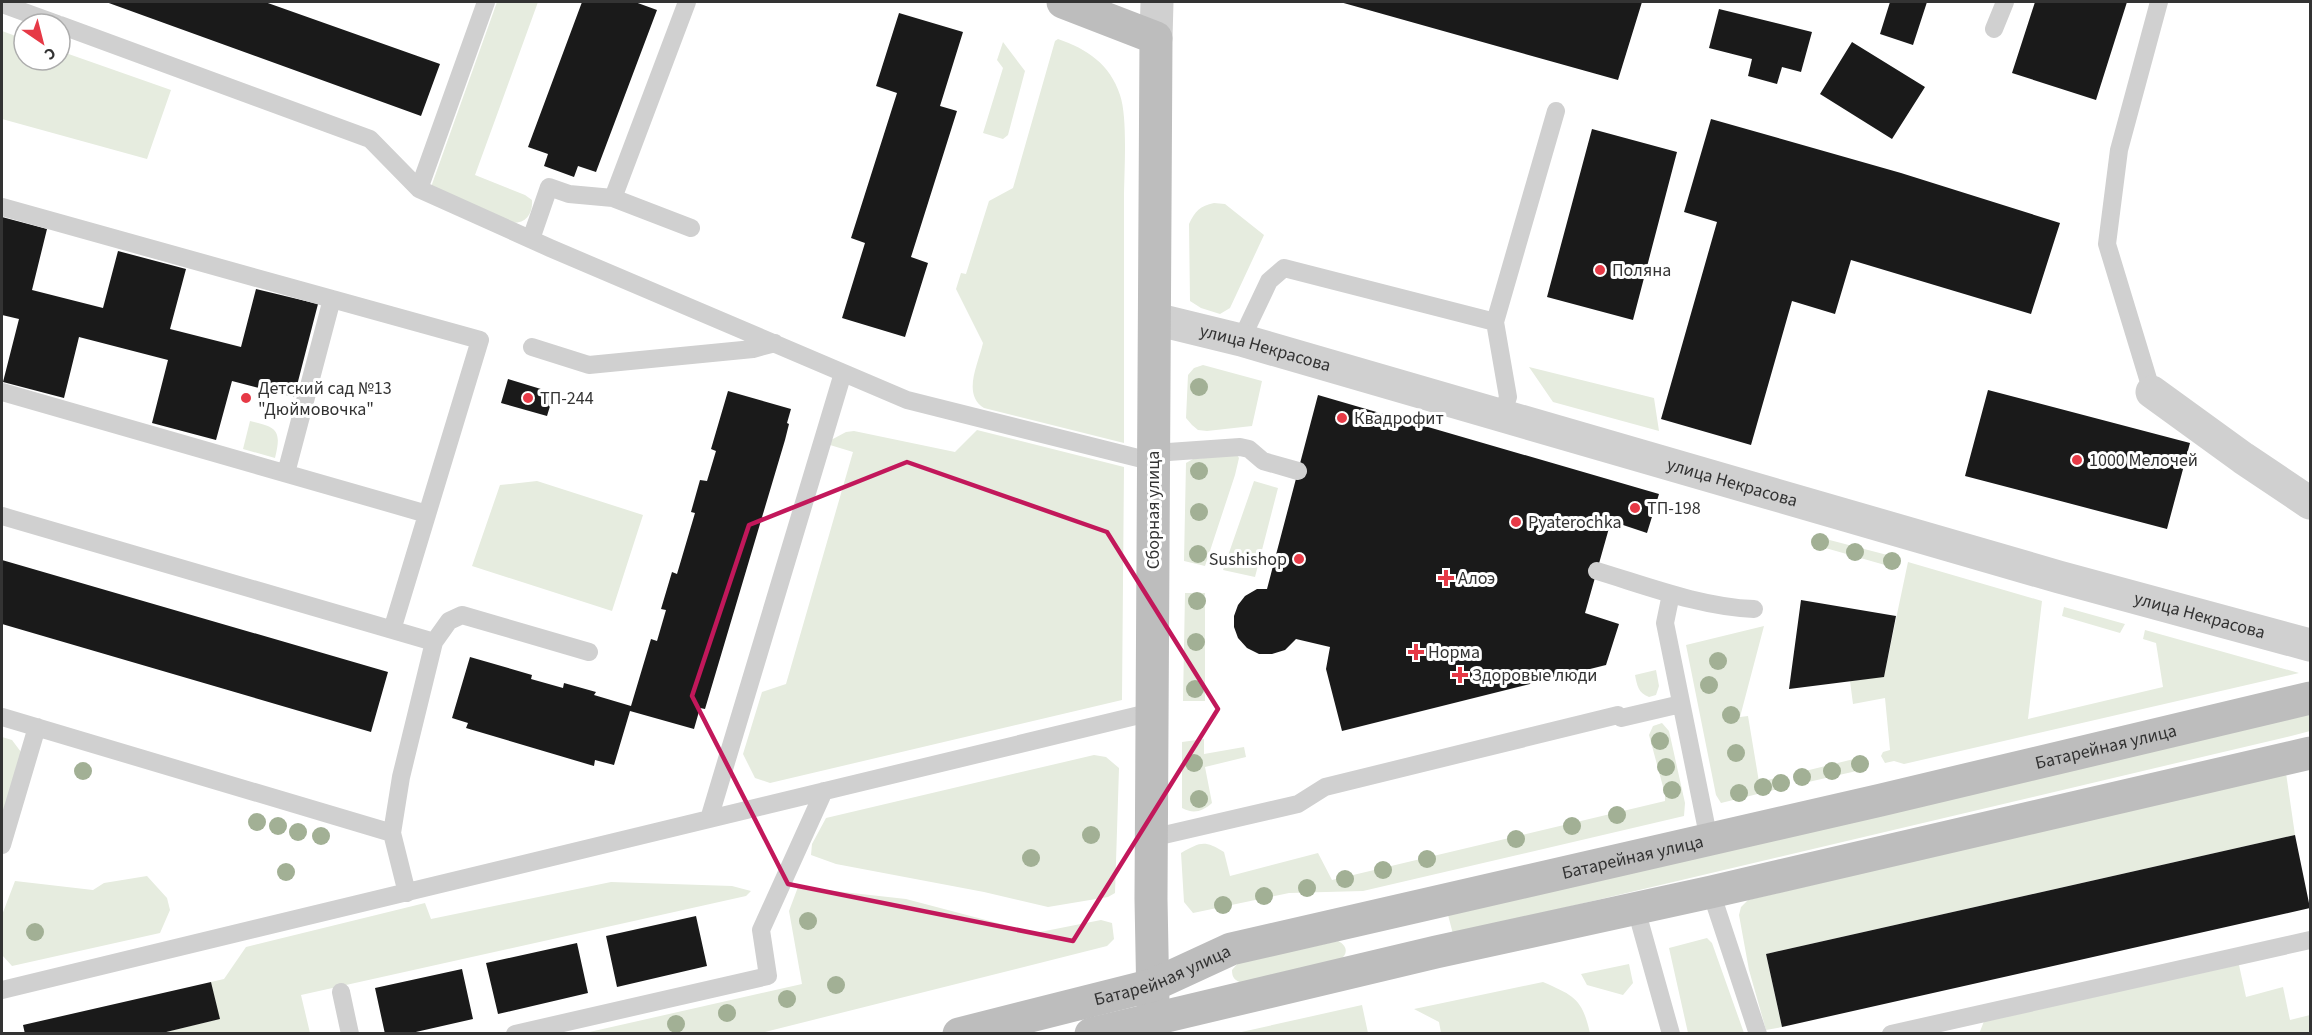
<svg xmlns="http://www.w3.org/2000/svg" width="2312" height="1035" viewBox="0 0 2312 1035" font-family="'Source Sans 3',sans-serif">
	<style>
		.green { fill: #e6ecdf }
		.building { fill: #1a1a1a }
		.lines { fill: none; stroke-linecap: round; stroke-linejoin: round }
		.lane { stroke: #d0d0d0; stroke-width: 18 }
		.street { stroke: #d0d0d0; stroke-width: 33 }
		.secondary { stroke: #bdbdbd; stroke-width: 33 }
		.tree { fill: #a2b095 }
		.marked { fill: none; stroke: #c2185b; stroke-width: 4.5; stroke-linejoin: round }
		.poi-dot { fill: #e63946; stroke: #fff; stroke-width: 2 }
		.labels { text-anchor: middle; stroke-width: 6; stroke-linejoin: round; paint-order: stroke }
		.poi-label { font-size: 18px; fill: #333; stroke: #fff; text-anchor: start }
		.street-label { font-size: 18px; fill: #333; stroke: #fff }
	</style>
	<rect width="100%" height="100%" fill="#fff"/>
	<path class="green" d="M497 2H538L475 175 525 195 532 200C533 214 526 224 511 223L431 187Z
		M2 31 24 39V60H60V51L171 90 147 159 2 119Z
		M1058 39C1087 49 1110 64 1120 95 1128 118 1124 173 1124 200 1124 281 1124 362 1124 443L984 408C962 394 978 365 983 343L956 289 961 273 966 274 989 201 1013 188 1055 41Z
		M1003 42 1025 71 1008 135 1003 139 983 133 1003 68 997 60Z
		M1214 203 1225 204 1264 235 1230 308 1220 314 1201 308 1190 301 1189 224C1195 211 1200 206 1214 203Z
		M1203 365 1262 381 1252 426 1207 431 1198 430 1192 425 1186 418 1188 375 1194 368Z
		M1529 367 1654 398 1659 431 1553 402Z
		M250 421C277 427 282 430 275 458L243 449Z
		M977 430 1124 467 1122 700 770 783 755 778 743 754 762 692 786 684 853 452 830 445 831 440 846 432 854 431 955 452Z
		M1237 455 1239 458 1235 475 1205 566 1184 561 1186 463 1193 459Z
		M537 481 643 515 612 611 472 566 500 485Z
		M1254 481 1278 488 1255 577 1223 570Z
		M1818 537 1895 557 1898 563 1892 567 1815 545 1814 540Z
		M1908 562 2042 601 2028 719 2163 687 2156 643 2143 639 2145 630 2299 673 1904 764 1894 761 1885 763 1881 756 1883 752 1890 750 1885 698 1853 704 1850 681 1884 676Z
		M1185 593H1205V701H1183Z
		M2064 607 2125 624 2120 633 2062 616Z
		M1764 626 1740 717 1748 716 1759 782 1780 777 1782 780V788L1721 803 1716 795 1686 645Z
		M1656 670 1659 686 1656 695 1649 697C1638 693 1637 685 1635 675Z
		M2310 714V731L2295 735 1453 934 1448 915Z
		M1662 723 1669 731 1685 803 1684 816 1363 891 1289 893 1193 913 1184 902 1181 853C1201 842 1204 840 1224 852L1230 876 1318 853 1332 880 1665 801V794L1649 735 1653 726Z
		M2 737 12 740 21 752 2 822Z
		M1204 739V754L1244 747 1246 757 1205 767 1212 803C1202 812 1193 814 1182 808V742Z
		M1094 755 1106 757 1119 768 1115 893 1108 897 1048 907 984 892 836 864 811 855 812 844 826 818Z
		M1858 758 1862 765 1861 770 1804 783 1801 780V772Z
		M2286 773 2295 835 1766 954 1782 1027 1766 1030 1749 970 1739 915 1741 907 1748 900Z
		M147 876 167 898 170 910 160 933 12 966 2 955V915L15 881 93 890 104 883Z
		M611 882 732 886 751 891 746 896 301 995 310 1033 158 1034 219 1019 211 982 224 979 246 947 425 903 431 919Z
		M798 887 906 899 1035 933 1101 920 1112 923 1114 939 1107 946 761 1033H585L802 984 789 911Z
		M1707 938 1712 943 1744 1033H1688L1669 948Z
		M1338 941C1348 946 1348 954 1340 960L1243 983C1235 981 1232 978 1232 970L1238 963Z
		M2237 956 2246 997 2283 987 2290 1020 2310 1015V1033L1979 1034 1988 1011Z
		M1629 964 1633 983 1623 995 1587 985 1581 974Z
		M1543 982C1575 996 1582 999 1590 1033H1441L1439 1022 1414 1009Z
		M1362 1005 1368 1033H1237Z"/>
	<path class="building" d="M106 2H265L440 64 421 116Z
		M582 2H635L657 10 596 172 578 166 574 177 544 166 548 154 528 147Z
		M1340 2H1642L1618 80Z
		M1890 2H1927L1913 45 1880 34Z
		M2035 2H2127L2096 100 2012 73Z
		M1719 9 1812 32 1801 72 1782 67 1777 84 1748 76 1752 59 1709 48Z
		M899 13 963 32 940 106 957 111 911 257 928 263 905 337 842 318 865 243 851 238 897 93 876 86Z
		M1852 42 1925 87 1892 139 1820 94Z
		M1711 119 1901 173 2060 223 2031 314 1851 260 1835 314 1792 301 1751 445 1661 419 1717 222 1684 212Z
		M1592 129 1677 152 1633 320 1547 297Z
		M2 217 47 229 32 290 103 308 118 251 186 269 170 329 241 347 256 289 318 304 294 397 232 381 216 440 152 423 168 360 79 337 64 398 3 382 19 319 2 315Z
		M508 379 554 393 547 416 501 403Z
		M1988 390 2190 443 2167 529 1965 476Z
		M728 391 791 409 787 423 789 424 785 440 705 709 700 708 694 729 630 711 614 765 595 760 594 766 466 728 468 723 452 718 470 657 532 675 531 679 563 688 564 683 596 692 594 695 631 706 651 639 657 641 666 610 661 609 672 572 677 574 695 513 691 512 700 480 707 481 716 451 711 449Z
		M1318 395 1659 494 1647 533 1611 521 1585 613 1619 624 1606 665 1342 731 1326 669 1330 647 1296 639 1285 650 1272 654H1259L1247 648 1238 638 1234 627V616L1238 605 1245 596 1257 589H1267Z
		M2 560 388 672 371 732 2 624Z
		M1801 600 1896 616 1884 677 1789 689Z
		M2295 835 2310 908 1782 1027 1766 954Z
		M696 916 707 966 617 987 606 936Z
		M577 943 588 993 498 1014 486 963Z
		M462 969 473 1019 407 1034H385L375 988Z
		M211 982 220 1019 158 1034H25L23 1025Z"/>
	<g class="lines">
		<path class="lane" d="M2 4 57 24
			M60 25 370 139 419 189 550 248 907 400 1154 462
			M1994 29 2005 2
			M419 189 486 2
			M613 198 687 2
			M2 207 332 299
			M531 239 549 187 569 194 613 198 691 228
			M1241 340 1269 281 1284 268 1495 322
			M532 347 589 365 753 349 775 343
			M2 392 427 514
			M2152 392 2107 244 2119 150 2159 2
			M1502 415 1508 397 1495 322 1556 111
			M1154 453 1240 447 1249 449 1263 461 1298 471
			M286 473 332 299 480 340 392 630
			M2 516 434 642
			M1597 571C1647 586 1701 607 1754 609
			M1671 594 1665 623 1709 840
			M2 717 392 833
			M709 819 843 373
			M1151 838 1298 804 1325 787 1618 715 1621 718 1681 704
			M2 845 37 727
			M1711 892 1758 1034
			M407 893 392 833 401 777 434 642 449 621 462 615 589 652
			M1636 909 1671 1034
			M2 990 1152 712
			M341 992 350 1034
			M515 1034 768 976 761 930 824 791
			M1891 1034 2310 940"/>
		<g class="street">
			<path d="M1156 38 1157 2"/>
			<path id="s1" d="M1155 319 1241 340 2059 577 2310 645"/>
			<path d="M2152 392 2243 458 2310 503"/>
		</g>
		<g class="secondary">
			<path d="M1063 2 1156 38 1151 899 1153 1004"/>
			<path id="s2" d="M959 1034 1153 985 1231 949 1881 800 2310 698"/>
			<path d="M1091 1034 1436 952 1711 892 2310 753"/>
		</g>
	</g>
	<g class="tree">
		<circle cx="1199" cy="387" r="9"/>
		<circle cx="1199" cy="471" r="9"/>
		<circle cx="1199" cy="512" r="9"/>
		<circle cx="1820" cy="542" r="9"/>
		<circle cx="1855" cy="552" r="9"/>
		<circle cx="1198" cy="554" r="9"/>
		<circle cx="1892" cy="561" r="9"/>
		<circle cx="1197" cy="601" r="9"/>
		<circle cx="1196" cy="642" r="9"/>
		<circle cx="1718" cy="661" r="9"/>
		<circle cx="1709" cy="685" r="9"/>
		<circle cx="1195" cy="689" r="9"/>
		<circle cx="1731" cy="715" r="9"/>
		<circle cx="1660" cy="741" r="9"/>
		<circle cx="1736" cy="753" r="9"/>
		<circle cx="1194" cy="763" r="9"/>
		<circle cx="1860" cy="764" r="9"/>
		<circle cx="1666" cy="767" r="9"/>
		<circle cx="83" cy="771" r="9"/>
		<circle cx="1832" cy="771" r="9"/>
		<circle cx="1802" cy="777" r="9"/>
		<circle cx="1781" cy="783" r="9"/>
		<circle cx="1763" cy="787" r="9"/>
		<circle cx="1672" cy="790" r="9"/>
		<circle cx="1739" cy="793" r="9"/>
		<circle cx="1199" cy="799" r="9"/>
		<circle cx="1617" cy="815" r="9"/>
		<circle cx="257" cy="822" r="9"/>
		<circle cx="278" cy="826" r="9"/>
		<circle cx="1572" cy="826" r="9"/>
		<circle cx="298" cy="832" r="9"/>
		<circle cx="1091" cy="835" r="9"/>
		<circle cx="321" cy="836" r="9"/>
		<circle cx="1516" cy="839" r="9"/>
		<circle cx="1031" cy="858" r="9"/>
		<circle cx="1427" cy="859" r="9"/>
		<circle cx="1383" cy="870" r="9"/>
		<circle cx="286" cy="872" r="9"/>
		<circle cx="1345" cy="879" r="9"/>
		<circle cx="1307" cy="888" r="9"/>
		<circle cx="1264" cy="896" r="9"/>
		<circle cx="1223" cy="905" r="9"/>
		<circle cx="808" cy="921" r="9"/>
		<circle cx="35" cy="932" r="9"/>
		<circle cx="836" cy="985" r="9"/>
		<circle cx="787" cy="999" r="9"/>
		<circle cx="727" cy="1013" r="9"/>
		<circle cx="676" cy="1024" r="9"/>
	</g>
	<path class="marked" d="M907 462 1107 532 1218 709 1073 941 788 884 692 696 749 525Z"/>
	<g class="poi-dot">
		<circle cx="1600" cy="270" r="6"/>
		<circle cx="246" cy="398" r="6"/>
		<circle cx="528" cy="398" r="6"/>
		<circle cx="1342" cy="418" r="6"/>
		<circle cx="2077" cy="460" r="6"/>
		<circle cx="1635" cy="508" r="6"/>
		<circle cx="1516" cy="522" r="6"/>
		<circle cx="1299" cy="559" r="6"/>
		<path d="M1443 569h6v6h6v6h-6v6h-6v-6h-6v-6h6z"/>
		<path d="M1413 643h6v6h6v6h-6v6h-6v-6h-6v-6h6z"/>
		<path d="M1457 666h6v6h6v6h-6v6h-6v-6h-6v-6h6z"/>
	</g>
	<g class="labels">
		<g class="poi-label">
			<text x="1612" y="276">Поляна</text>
			<text x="258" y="394">Детский сад №13<tspan x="258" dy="21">"Дюймовочка"</tspan></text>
			<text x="540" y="404">ТП-244</text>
			<text x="1354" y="424">Квадрофит</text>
			<text x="2089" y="466">1000 Мелочей</text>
			<text x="1647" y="514">ТП-198</text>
			<text x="1528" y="528">Pyaterochka</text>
			<text x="1287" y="565" text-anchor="end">Sushishop</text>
			<text x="1458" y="584">Алоэ</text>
			<text x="1428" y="658">Норма</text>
			<text x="1472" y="681">Здоровые люди</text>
		</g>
		<g class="street-label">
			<text dy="6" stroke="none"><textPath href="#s1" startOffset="114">улица Некрасова</textPath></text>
			<text dy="6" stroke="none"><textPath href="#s1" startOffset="600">улица Некрасова</textPath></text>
			<text transform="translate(1153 510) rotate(-90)" y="6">Сборная улица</text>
			<text dy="6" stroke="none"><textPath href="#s1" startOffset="1086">улица Некрасова</textPath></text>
			<text dy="6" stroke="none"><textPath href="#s2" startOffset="1184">Батарейная улица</textPath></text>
			<text dy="6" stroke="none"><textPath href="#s2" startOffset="698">Батарейная улица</textPath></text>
			<text dy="6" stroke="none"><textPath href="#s2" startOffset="212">Батарейная улица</textPath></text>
		</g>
	</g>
	<rect width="2312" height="1035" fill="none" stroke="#333333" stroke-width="6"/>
	<g transform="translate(42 42) rotate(145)"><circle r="28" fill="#ffffff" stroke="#adadad" stroke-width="1.5"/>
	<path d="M0-4.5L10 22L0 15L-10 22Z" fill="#e63946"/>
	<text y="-9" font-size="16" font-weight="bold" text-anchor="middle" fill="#333333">С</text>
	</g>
</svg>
